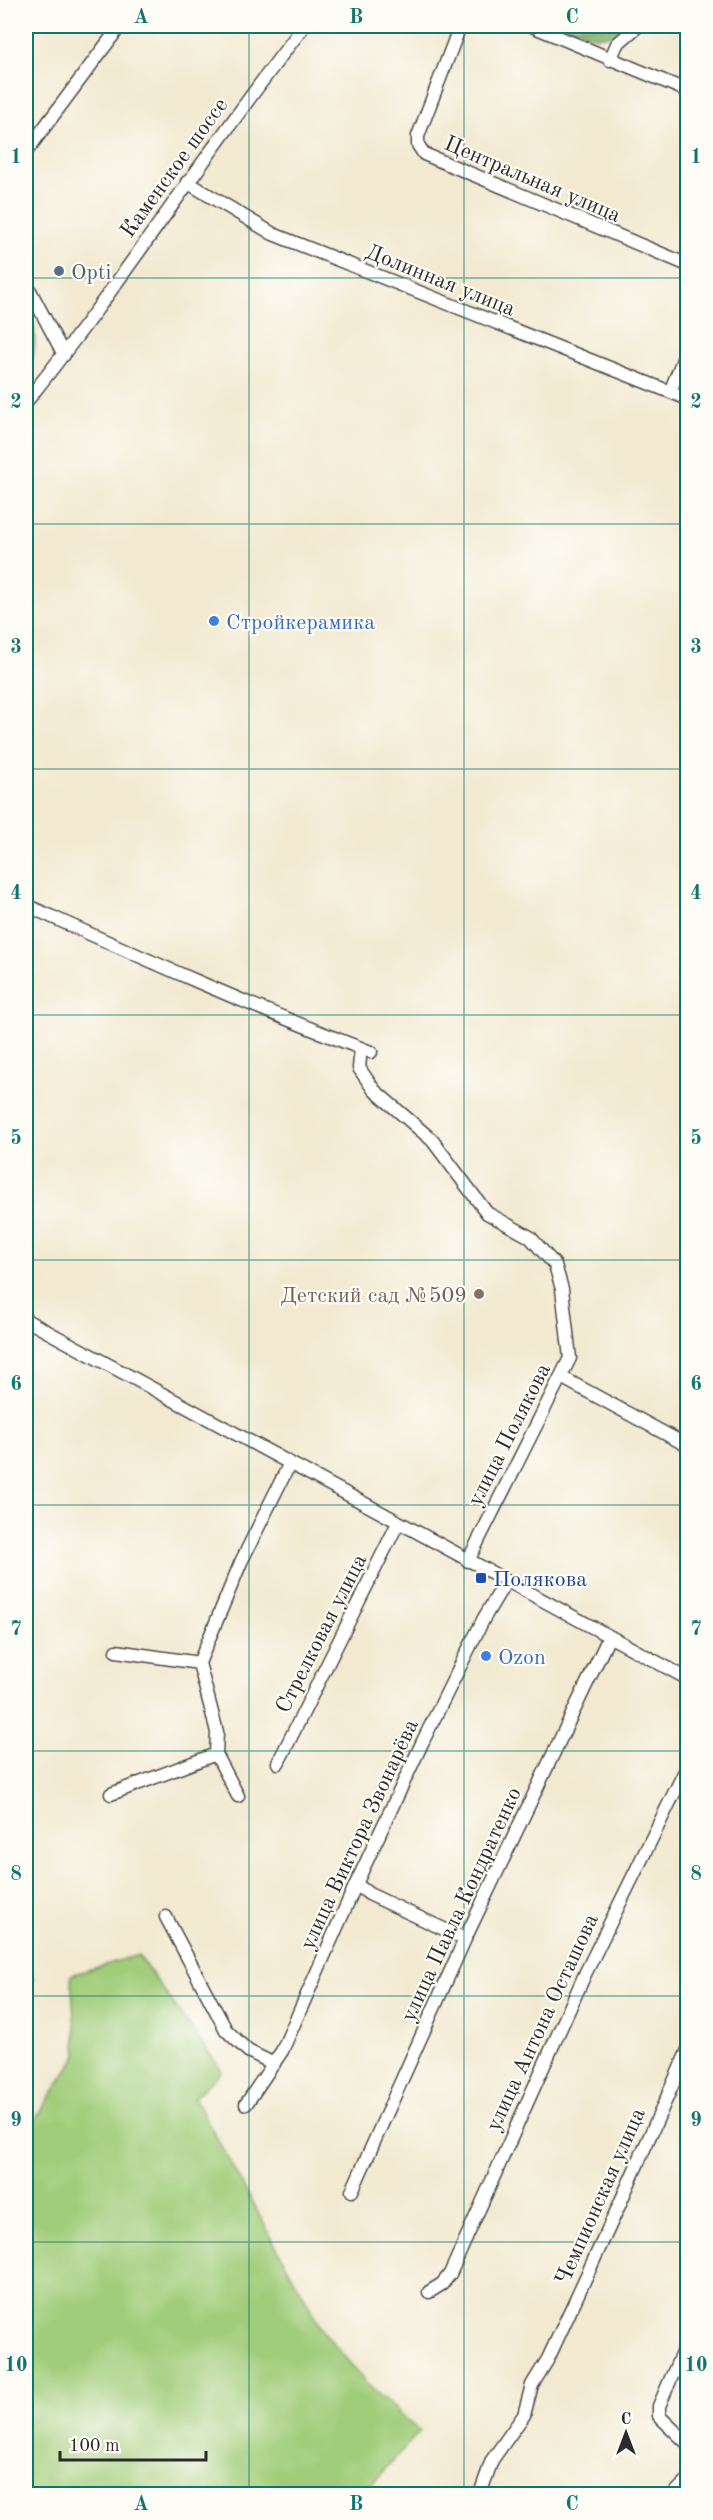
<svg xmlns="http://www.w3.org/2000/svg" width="713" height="2520" viewBox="0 0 713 2520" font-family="'Old Standard TT',serif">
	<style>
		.green { fill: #a1cd7a; stroke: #667c52; stroke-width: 1.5 }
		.forest { fill: #80b06a; stroke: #566e4a; stroke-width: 1.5 }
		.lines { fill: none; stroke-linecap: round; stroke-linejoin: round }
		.minor-casing { stroke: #494844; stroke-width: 15 }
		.minor { stroke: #fff; stroke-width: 12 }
		.grid { fill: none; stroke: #0f766e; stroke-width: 1.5; stroke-opacity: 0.55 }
		.service-dot { fill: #5c6f8a; stroke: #fdfcf7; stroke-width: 2 }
		.shop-dot { fill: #3f7fe0; stroke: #fdfcf7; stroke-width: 2 }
		.education-dot { fill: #8d6e63; stroke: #fdfcf7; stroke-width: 2 }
		.transit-dot { fill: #1a4fb4; stroke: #fdfcf7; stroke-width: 2 }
		.labels { text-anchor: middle; stroke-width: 4.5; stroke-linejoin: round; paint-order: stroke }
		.street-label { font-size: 22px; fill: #2b2b2b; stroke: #fdfcf7 }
		.service-label { font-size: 22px; fill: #4e5e75; stroke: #fdfcf7; text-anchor: start }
		.shop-label { font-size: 22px; fill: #366cbe; stroke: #fdfcf7; text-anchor: start }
		.education-label { font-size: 22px; fill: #785e54; stroke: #fdfcf7; text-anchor: end }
		.transit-label { font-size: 22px; fill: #164399; stroke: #fdfcf7; text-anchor: start }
		.neatline { fill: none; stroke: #0f766e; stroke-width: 2 }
		.grid-label { font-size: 20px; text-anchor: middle; font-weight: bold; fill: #0f766e }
	</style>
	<rect width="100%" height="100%" fill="#fdfcf7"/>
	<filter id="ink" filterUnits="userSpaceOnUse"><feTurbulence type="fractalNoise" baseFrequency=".0167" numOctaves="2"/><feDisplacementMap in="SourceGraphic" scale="12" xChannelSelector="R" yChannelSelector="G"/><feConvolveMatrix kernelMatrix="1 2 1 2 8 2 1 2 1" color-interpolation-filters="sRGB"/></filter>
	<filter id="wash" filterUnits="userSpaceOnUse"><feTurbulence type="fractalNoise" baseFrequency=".008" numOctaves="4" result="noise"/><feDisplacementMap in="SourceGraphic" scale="24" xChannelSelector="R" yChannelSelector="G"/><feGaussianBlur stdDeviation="1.35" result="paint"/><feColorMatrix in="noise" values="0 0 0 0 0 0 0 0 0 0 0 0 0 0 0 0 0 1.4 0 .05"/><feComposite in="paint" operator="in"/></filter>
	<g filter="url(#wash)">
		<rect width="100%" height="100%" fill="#f2e9d0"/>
		<path class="green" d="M138 1955 222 2071 194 2097 323 2331 368 2385 420 2431 362 2494H26V2134L77 2055 71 1975Z
			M26 1970 33 1977 26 2032Z"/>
		<path class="forest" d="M564 26H627C602 43 590 37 564 26Z
			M26 307C42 328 34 357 26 381Z"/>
	</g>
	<g filter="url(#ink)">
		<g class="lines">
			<g class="minor-casing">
				<path id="minor" d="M460 26 418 136V145L424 154 688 265
					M532 26 688 91
					M610 60 617 44 638 26
					M26 152 120 26
					M187 182 273 234 688 399
					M26 283 64 355
					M670 392 688 347
					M26 402C123 281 208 149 304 26
					M26 905C140 957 254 1008 371 1052
					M361 1048 359 1068 374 1090 432 1140 487 1213 530 1237 555 1265 562 1289 570 1358 468 1561
					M26 1320 688 1679
					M561 1377 688 1446
					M116 1651 199 1663
					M216 1754 217 1732 199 1663 241 1562 290 1463
					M216 1754 238 1796
					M278 1763 398 1523
					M111 1794 216 1754
					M356 1884 369 1894 465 1939
					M166 1917 226 2030 248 2051 274 2064
					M246 2104 282 2051 356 1884 423 1741 484 1618 506 1581
					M352 2191 465 1939 609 1637
					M429 2292 442 2284 450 2274 586 1972 688 1765
					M688 2339 659 2406V2416L688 2444
					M480 2494 492 2460 524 2415 532 2385 548 2359 617 2210 688 2050
					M674 2494 688 2480"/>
			</g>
			<use href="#minor" class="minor"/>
		</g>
	</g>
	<path class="grid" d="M249 26V2494M464 26V2494M26 278H688M26 524H688M26 769H688M26 1015H688M26 1260H688M26 1505H688M26 1751H688M26 1996H688M26 2242H688"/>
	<circle class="service-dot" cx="59" cy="271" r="6"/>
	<g class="shop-dot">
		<circle cx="214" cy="621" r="6"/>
		<circle cx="486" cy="1656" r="6"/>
	</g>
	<circle class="education-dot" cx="479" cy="1294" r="6"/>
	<rect class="transit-dot" x="475" y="1572" width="12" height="12" rx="3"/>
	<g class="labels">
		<g class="street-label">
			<text transform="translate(173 167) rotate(-54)" y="8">Каменское шоссе</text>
			<text transform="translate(533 178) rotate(23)" y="8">Центральная улица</text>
			<text transform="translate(441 279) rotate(22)" y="8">Долинная улица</text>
			<text transform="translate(508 1434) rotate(-63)" y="8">улица Полякова</text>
			<text transform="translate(320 1633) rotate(-63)" y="8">Стрелковая улица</text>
			<text transform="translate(358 1834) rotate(-65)" y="8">улица Виктора Звонарёва</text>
			<text transform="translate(460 1904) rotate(-65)" y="8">улица Павла Кондратенко</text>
			<text transform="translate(541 2022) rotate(-65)" y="8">улица Антона Осташова</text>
			<text transform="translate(599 2196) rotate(-66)" y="8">Чемпионская улица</text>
		</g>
		<g class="service-label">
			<text x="71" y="279">Opti</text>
		</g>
		<g class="shop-label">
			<text x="226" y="629">Стройкерамика</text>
			<text x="498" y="1664">Ozon</text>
		</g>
		<g class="education-label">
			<text x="467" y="1302">Детский сад №509</text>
		</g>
		<g class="transit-label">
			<text x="493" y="1586">Полякова</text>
		</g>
	</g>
	<rect width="713" height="2520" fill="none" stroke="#fdfcf7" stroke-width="66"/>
	<g transform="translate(626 2433)" stroke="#fdfcf7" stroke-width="4.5" paint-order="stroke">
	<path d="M0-4.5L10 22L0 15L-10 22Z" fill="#2b2b2b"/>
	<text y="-9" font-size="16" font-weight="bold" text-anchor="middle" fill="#2b2b2b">С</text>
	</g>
	<path d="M60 2451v9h146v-9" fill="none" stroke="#2b2b2b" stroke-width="3"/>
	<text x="69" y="2451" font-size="18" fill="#2b2b2b" stroke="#fdfcf7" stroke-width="4.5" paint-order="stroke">100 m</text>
	<rect x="33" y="33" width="647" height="2454" class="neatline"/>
	<g class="grid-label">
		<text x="141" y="23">A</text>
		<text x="356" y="23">B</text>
		<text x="572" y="23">C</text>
		<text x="16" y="163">1</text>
		<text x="696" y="163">1</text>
		<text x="16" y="408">2</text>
		<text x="696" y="408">2</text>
		<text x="16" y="653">3</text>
		<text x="696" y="653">3</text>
		<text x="16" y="899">4</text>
		<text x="696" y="899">4</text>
		<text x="16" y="1144">5</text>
		<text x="696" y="1144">5</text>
		<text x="16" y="1390">6</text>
		<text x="696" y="1390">6</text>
		<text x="16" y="1635">7</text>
		<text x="696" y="1635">7</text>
		<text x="16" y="1880">8</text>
		<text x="696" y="1880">8</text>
		<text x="16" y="2126">9</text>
		<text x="696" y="2126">9</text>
		<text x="16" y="2371">10</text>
		<text x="696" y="2371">10</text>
		<text x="141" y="2510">A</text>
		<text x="356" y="2510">B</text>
		<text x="572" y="2510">C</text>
	</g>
</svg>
